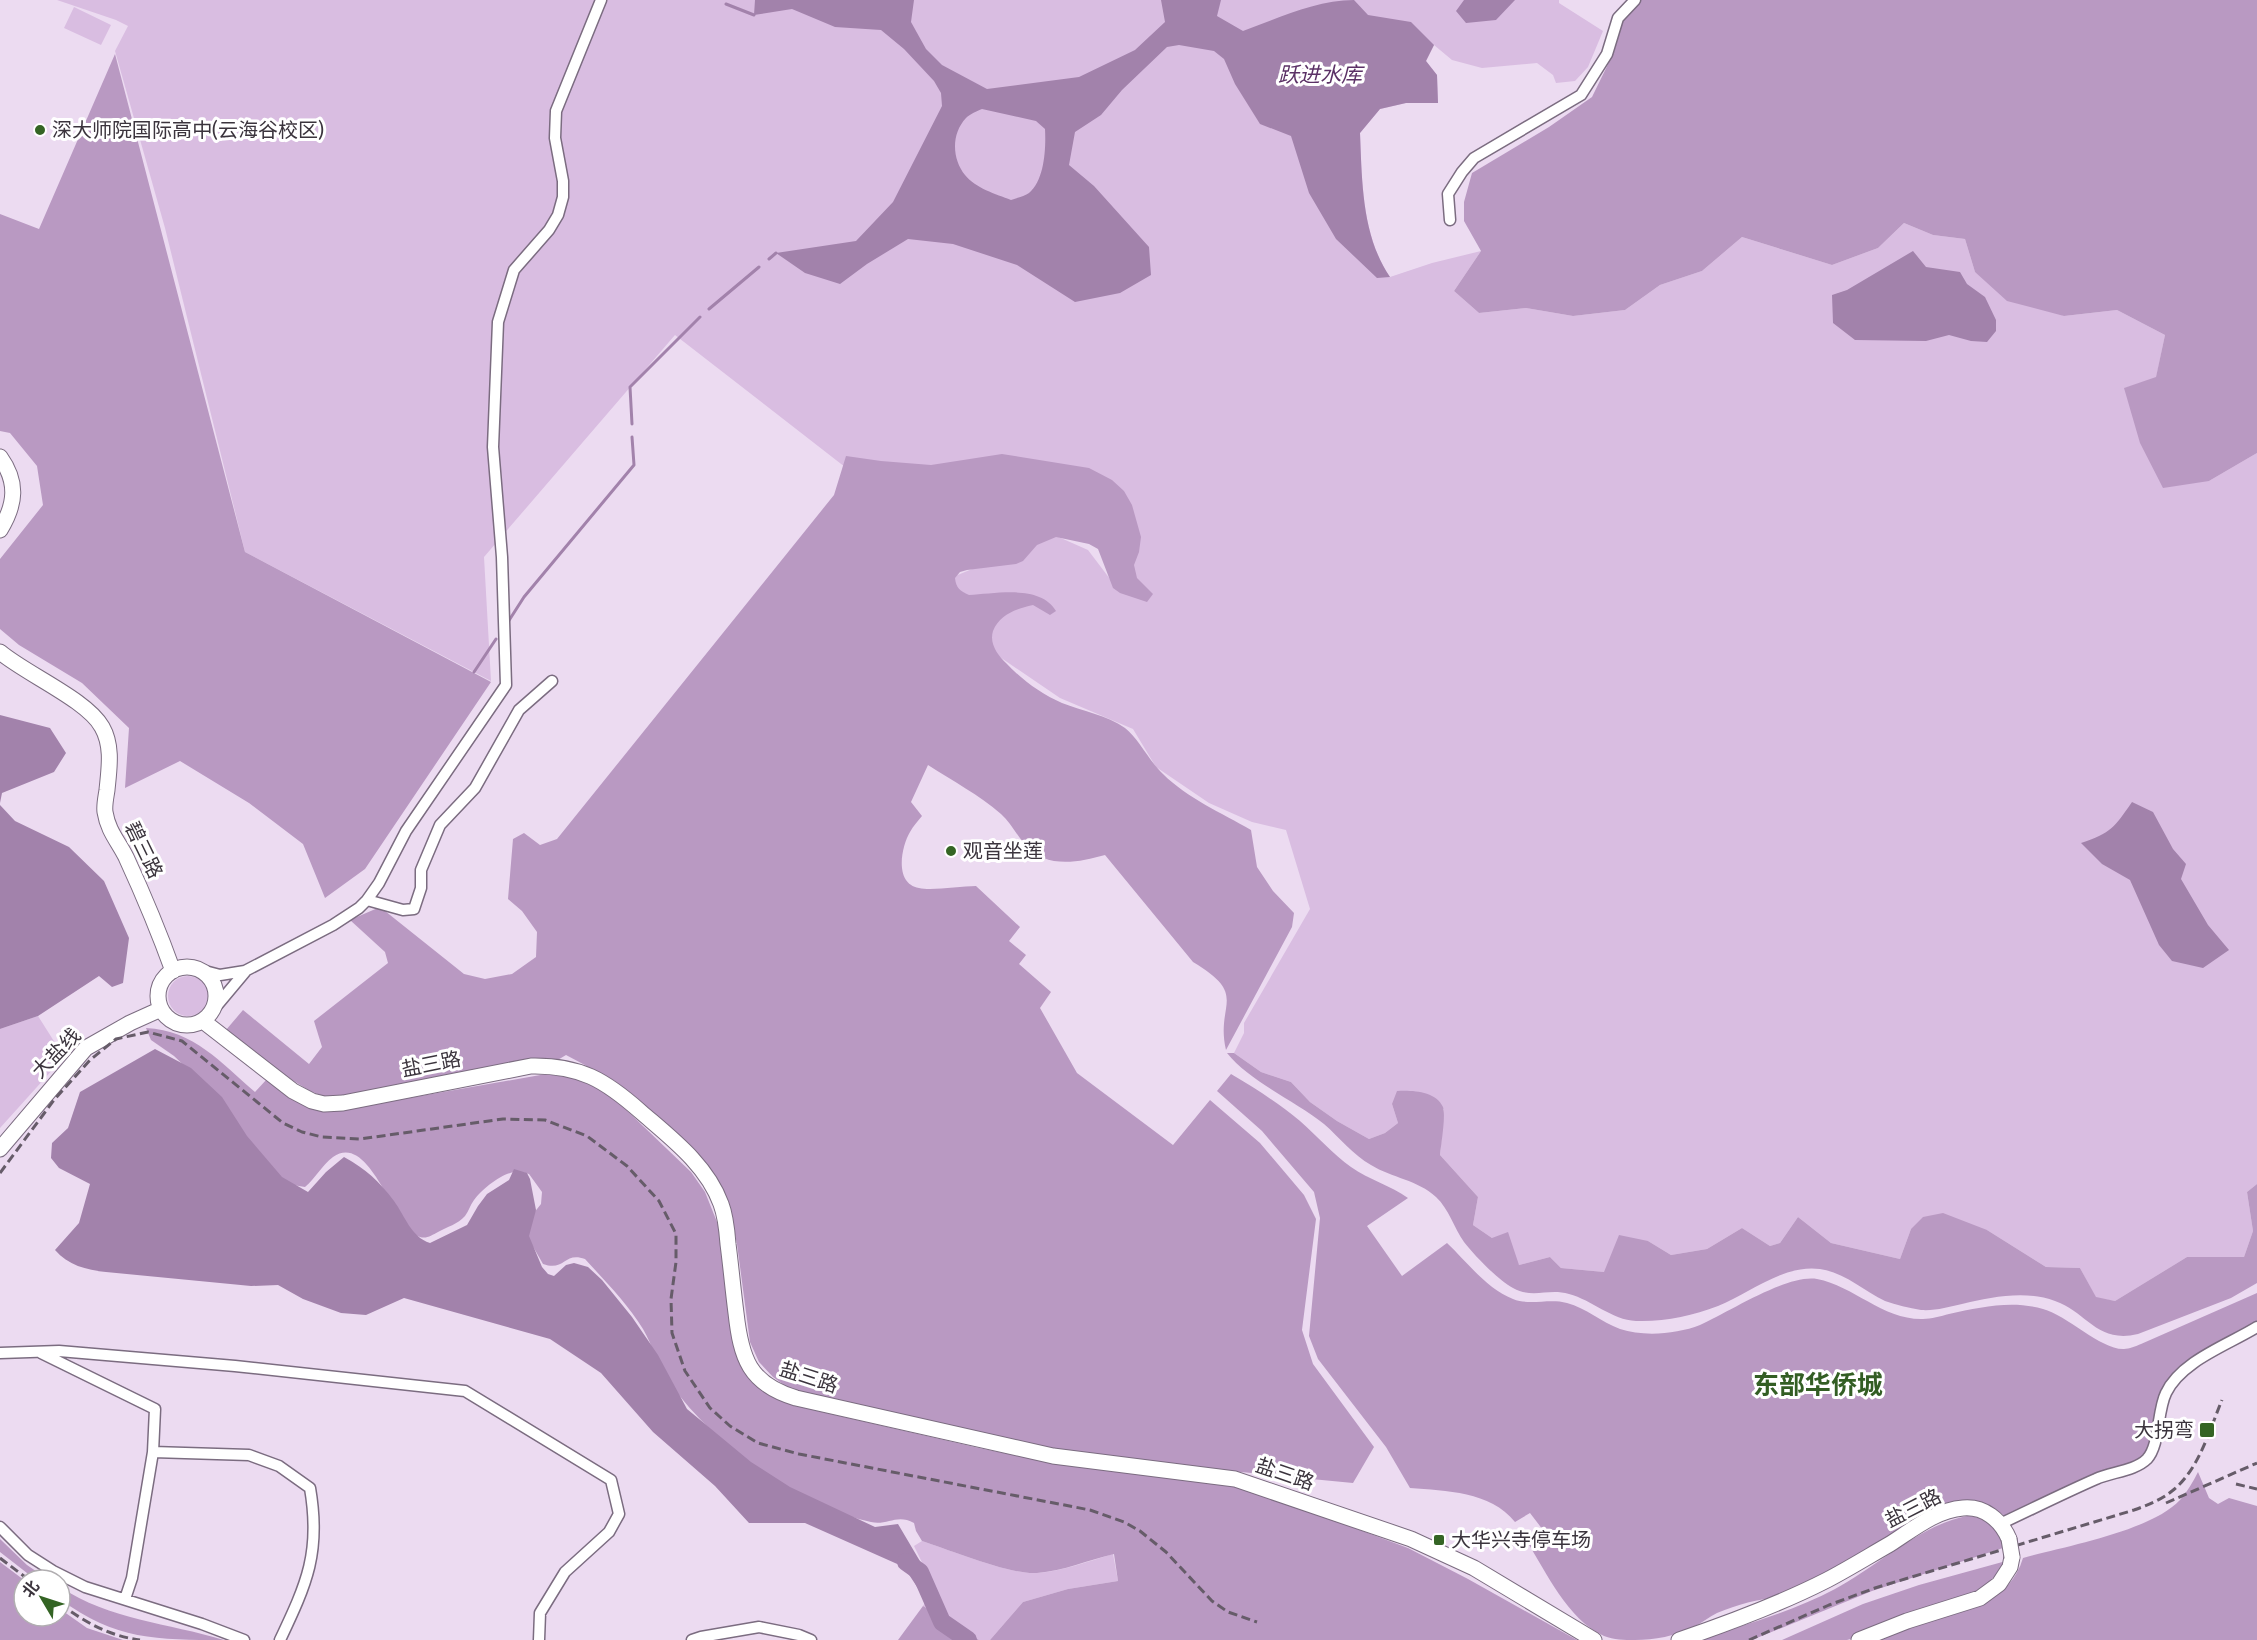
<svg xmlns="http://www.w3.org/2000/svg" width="2257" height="1640" viewBox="0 0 2257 1640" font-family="'Fira Sans Condensed','Noto Sans SC',sans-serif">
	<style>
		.green { fill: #d9bde1 }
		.forest { fill: #b999c2 }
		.water { fill: #a282ab; fill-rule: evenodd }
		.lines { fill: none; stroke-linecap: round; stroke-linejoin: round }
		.stream { stroke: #a282ab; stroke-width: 3 }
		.river { stroke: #a282ab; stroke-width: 18 }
		.street-casing { stroke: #7b6c80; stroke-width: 13 }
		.secondary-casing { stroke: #7b6c80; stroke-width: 17 }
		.street { stroke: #fff; stroke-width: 10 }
		.secondary { stroke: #fff; stroke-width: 15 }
		.rail { stroke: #665c69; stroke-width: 3; stroke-dasharray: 9 4.5; stroke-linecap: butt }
		.secondary-bridge-casing { stroke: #7b6c80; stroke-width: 17; stroke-linecap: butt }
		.secondary-bridge { stroke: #fff; stroke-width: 15 }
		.poi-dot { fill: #346424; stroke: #fff; stroke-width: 2 }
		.labels { text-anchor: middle; stroke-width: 6; stroke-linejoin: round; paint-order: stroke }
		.poi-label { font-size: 20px; fill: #3b343d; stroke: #fff; text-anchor: start }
		.street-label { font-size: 20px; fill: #3b343d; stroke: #fff }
		.water-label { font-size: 21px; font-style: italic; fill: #5b3166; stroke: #fff }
		.district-label { font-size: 26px; font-weight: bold; fill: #335e24; stroke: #fff }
	</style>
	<rect width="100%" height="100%" fill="#ecdbf1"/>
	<path class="green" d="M57 0H1559V3L1603 31 1588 67 1575 81 1556 83 1553 75 1537 63 1482 68 1452 60 1434 45 1426 61 1437 75 1438 103H1406L1380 109 1360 133C1362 181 1362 236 1390 277L1432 263 1481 251 1454 291 1479 313 1526 308 1573 316 1625 310 1660 285 1702 271 1742 237 1832 265 1878 248 1904 223 1933 235 1965 239 1975 272 2064 316 2117 310 2165 335 2156 378 2125 388 2209 481 2257 453V1184L2247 1192 2253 1231 2244 1257H2187L2115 1301 2096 1298 2080 1268 2046 1267 1987 1230 1911 1229 1900 1259 1831 1243 1798 1217 1780 1243 1770 1246 1742 1228 1707 1249 1671 1255 1648 1241 1604 1272 1561 1268 1550 1257 1519 1265 1492 1238 1473 1225 1478 1197 1440 1155 1444 1109 1392 1104 1398 1123 1385 1133 1369 1139 1337 1121 1310 1102 1291 1082 1261 1072 1234 1053 1244 1033V1023L1310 909 1286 830 1252 822 1209 803 1156 767 1133 729 1060 698 991 651 948 579 1054 535 1088 550 1110 579 1132 538 854 474 675 335 484 557 491 681 245 552 165 228 115 51 128 26 116 20Z
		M74 7 111 25 101 45 64 28Z
		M168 996a20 20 0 1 1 40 0a20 20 0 1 1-40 0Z
		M38 1016 64 1057 0 1128V1029Z
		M922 1541C950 1550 1010 1575 1037 1573 1063 1571 1089 1561 1113 1554L1118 1581 1068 1589 1023 1602 990 1640H979L923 1606 934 1587 914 1546Z"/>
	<path class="forest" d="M1639 0H2257V453L2209 481 2163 488 2140 443 2124 388 2156 377 2165 335 2117 310 2064 316 2007 301 1975 272 1965 239 1933 235 1904 223 1878 248 1832 265 1742 237 1702 271 1660 285 1625 310 1573 316 1526 308 1479 313 1454 291 1481 251 1464 221V202L1472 173 1549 127 1592 97 1614 52 1626 11Z
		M115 54 245 552 491 682 365 869 325 898 303 844 249 803 180 761 125 788 129 728 82 683 19 645 0 629V559L43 505 37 466 10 433 0 431V214L39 229Z
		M1002 454 1089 468 1112 480 1124 491 1132 505 1141 537 1139 552 1134 565 1137 578 1153 594 1147 602 1120 593 1113 588 1098 549 1089 544 1056 537 1037 545 1023 561 1016 564 967 570 960 572 955 578C956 588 960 591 969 595 996 594 1040 584 1056 611L1050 615 1033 605C1016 609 1000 614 993 631 989 644 998 655 1006 663 1022 680 1041 694 1062 703 1082 711 1107 715 1125 728 1139 739 1149 761 1163 774 1187 798 1222 813 1251 830L1257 867 1273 891 1294 913 1292 927 1226 1050C1215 1003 1250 996 1193 962L1105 855C1076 863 1045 869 1024 843 1016 834 1010 822 1001 814 979 795 953 781 928 765L911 802 922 816C918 821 913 826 910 832 901 847 894 884 919 888 932 891 960 886 976 886L1020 927 1009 941 1026 955 1019 964 1051 992 1040 1008 1077 1073 1173 1145 1210 1100 1260 1143 1304 1195 1316 1219 1302 1330 1313 1364 1374 1447 1353 1483 1118 1460 1014 1444 809 1398 788 1388 773 1377 759 1362 750 1342 737 1244 729 1207 717 1179 699 1155 637 1098 615 1081 566 1055 556 1061 374 1094 328 1098 310 1091 289 1078 226 1030 243 1010 309 1064 322 1047 314 1021 388 963 385 952 350 920 380 907 464 974 485 979 512 974 536 957 537 932 522 911 508 899 513 839 524 833 540 845 557 839 834 495 846 456 881 461 931 465Z
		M146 1028C194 1030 221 1063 255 1092L267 1079C290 1097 304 1109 335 1111L546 1074 573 1078 595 1087 618 1102 691 1172 705 1192 719 1227 736 1348 796 1406 979 1448 1043 1461 1242 1486 1408 1548 1468 1579 1577 1640H990L1023 1602 1068 1589 1118 1581 1114 1554C1088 1560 1064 1571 1037 1573 1010 1575 950 1550 922 1541L916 1531 914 1523C897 1513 887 1526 871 1522 838 1515 808 1500 779 1483 737 1457 698 1422 669 1382 657 1365 653 1346 643 1329 627 1303 605 1281 585 1259 564 1251 565 1272 543 1264L527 1236 533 1214 541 1204 542 1192 529 1174C525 1173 519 1171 515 1172 502 1173 482 1189 474 1200 470 1205 469 1211 465 1216 458 1224 447 1227 438 1232 432 1235 427 1239 420 1237 393 1229 371 1131 333 1157 322 1165 315 1179 305 1187L287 1184 271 1168 212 1092 174 1056 151 1040Z
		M1227 1053H1234L1261 1072 1291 1082 1310 1102 1337 1121 1369 1139 1385 1133 1398 1123 1392 1104 1397 1091C1411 1090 1436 1091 1443 1107 1446 1116 1441 1144 1440 1155L1478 1197 1473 1225 1492 1238 1508 1232 1519 1265 1550 1257 1561 1268 1604 1272 1619 1235 1648 1241 1671 1255 1707 1249 1742 1228 1770 1246 1780 1243 1798 1217 1831 1243 1900 1259 1911 1229 1923 1217 1943 1213 1987 1230 2046 1267 2080 1268 2096 1297 2115 1301 2187 1257H2244L2253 1231 2247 1192 2257 1184V1283L2231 1298 2138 1334C2097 1344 2087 1312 2055 1301 2025 1290 1992 1297 1962 1304 1949 1307 1935 1311 1921 1310 1909 1308 1896 1305 1885 1301 1864 1291 1844 1272 1820 1269 1784 1264 1750 1293 1718 1306 1692 1316 1664 1322 1636 1321 1612 1320 1592 1300 1569 1294 1548 1288 1533 1299 1513 1288 1498 1280 1475 1256 1464 1242 1454 1228 1449 1209 1436 1197 1418 1180 1392 1178 1371 1165 1353 1155 1340 1138 1324 1124 1295 1101 1249 1081 1227 1053Z
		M1231 1074C1255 1088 1278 1103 1300 1121 1317 1136 1333 1154 1351 1167 1369 1180 1390 1185 1408 1198L1367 1226 1402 1276 1447 1243C1467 1262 1487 1289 1513 1299 1530 1306 1549 1298 1567 1303 1586 1308 1601 1322 1620 1329 1644 1337 1677 1334 1700 1325 1729 1312 1787 1274 1817 1279 1854 1286 1883 1320 1923 1319 1931 1319 1941 1316 1949 1314 1981 1307 2012 1300 2043 1309 2067 1315 2101 1350 2124 1349 2129 1349 2136 1346 2141 1344L2257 1293V1329L2203 1359 2167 1393 2150 1450 2134 1464 2012 1516H2005L1994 1509 1964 1503 1784 1597C1760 1598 1739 1604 1717 1613 1709 1617 1702 1623 1693 1627 1676 1636 1654 1640 1635 1640 1624 1640 1614 1640 1604 1636 1567 1619 1547 1573 1526 1540L1543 1530 1530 1513 1515 1522C1490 1491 1446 1491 1410 1488L1386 1447 1318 1359 1309 1336 1320 1218 1314 1192 1262 1131 1217 1091Z
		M2198 1472 2209 1498 2218 1504 2229 1498 2257 1506V1640H1875C1894 1633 1913 1627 1932 1621 1971 1609 2010 1601 2023 1558 2066 1546 2151 1531 2180 1500 2187 1492 2193 1482 2198 1472Z
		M1967 1516C1989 1517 1996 1530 2006 1547L1872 1591 1752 1640H1697C1743 1625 1792 1612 1835 1589 1876 1567 1922 1524 1967 1516Z
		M0 1539 27 1565 49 1580H36L0 1552Z
		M2006 1561C1982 1604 1935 1602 1894 1619 1879 1625 1863 1636 1847 1640 1832 1640 1799 1640 1782 1640L1863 1604 1919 1585Z
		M0 1562 24 1580V1616H60V1609L87 1628 123 1640H0Z
		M60 1587C110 1620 168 1623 224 1640 157 1640 115 1640 60 1599Z
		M923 1606 979 1640H898Z"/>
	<path class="water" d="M755 0H914L911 22 926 49 942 65 987 89 1079 77 1135 50 1165 22 1161 0H1221L1217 16 1243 31C1279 18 1316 0 1354 0L1368 15 1411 22 1434 45 1426 61 1437 75 1438 103H1406L1380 109 1360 133C1362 182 1362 236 1390 277L1377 278 1336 239 1309 193 1291 136 1260 124 1235 84 1224 59 1214 51 1179 45 1167 47 1122 90 1101 115 1075 132 1069 165 1094 186 1149 247 1151 275 1120 293 1075 302 1017 265 953 244 908 239 867 264 840 284 805 273 776 253 856 241 893 202 942 106 941 93 934 81 904 49 881 30 835 27 792 9 754 15ZM982 109 1036 121 1045 129C1046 147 1045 180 1029 193 1025 196 1016 198 1011 200 996 194 975 188 965 175 952 159 951 134 966 118 970 114 977 111 982 109Z
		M1464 0H1515L1496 20 1466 23 1456 11Z
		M1913 251 1926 267 1960 272 1967 284 1985 297 1996 320V331L1987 342 1971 341 1949 335 1926 341 1855 340 1833 323 1832 295 1847 290Z
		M0 715 50 728 66 753 54 772 2 793 0 803Z
		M2132 802 2153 812 2173 849 2186 864 2181 879 2208 925 2229 950 2203 968 2172 961 2159 945 2130 880 2102 864 2081 843C2111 833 2114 828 2132 802Z
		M0 805 15 821 69 847 104 881 129 938 123 983 112 987 99 976 38 1016 0 1029Z
		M155 1049 191 1068 222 1097 247 1136 282 1177 308 1192 326 1172 344 1157C366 1169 379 1181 394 1201 405 1216 411 1237 430 1243L467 1225 478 1206 487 1194 509 1180 514 1169 527 1173 530 1179 536 1210 529 1236 542 1267 548 1274 554 1276 566 1265 574 1263 588 1267 602 1280 632 1317 658 1355 687 1409 751 1462 790 1487 875 1527 898 1524 924 1568 923 1596 904 1567 805 1523H749L715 1486 653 1432 601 1373 550 1339 404 1298 366 1315 341 1313 303 1299 278 1285 251 1286 106 1272C86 1270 68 1265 55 1250L79 1223 90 1184 59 1168 51 1158 52 1143 68 1128 80 1092Z"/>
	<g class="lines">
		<path class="stream" d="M726 4 754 15
			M769 259 776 253
			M709 309 759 267
			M632 424 630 387 700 317
			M508 622 524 597 634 465 632 437
			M474 672 496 639"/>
		<path class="river" d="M906 1562 920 1572 942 1622 968 1640"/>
		<g class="street-casing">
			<path id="street" d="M1450 220 1448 194 1462 172 1474 158 1581 95 1607 54 1618 18 1635 0
				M367 900 403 910 414 909 421 888V870L440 825 475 788 519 710 552 681
				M201 970 220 975 245 971 333 925 359 908 367 900 379 883 406 831 506 685 502 557 493 447 498 322 514 270 549 230 558 215 563 197V181L555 138 556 111 601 0
				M214 1009 245 972
				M0 1353 59 1351 235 1366 465 1391 611 1480 619 1514 609 1532 565 1572 540 1613 539 1640
				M41 1353 155 1409 153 1452 132 1578 125 1599
				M153 1452 249 1455 279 1466 310 1488C321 1552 307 1583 280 1640
				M2000 1524C2032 1509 2064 1493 2096 1479 2111 1472 2135 1471 2147 1459 2160 1445 2157 1411 2166 1393 2181 1361 2228 1345 2257 1327
				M0 1527 28 1555 53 1571 85 1587 202 1624 244 1640
				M692 1640 701 1637 759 1627 799 1635 811 1640"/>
		</g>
		<g class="secondary-casing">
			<path id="secondary" d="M0 457C18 482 16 504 0 530
				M0 652C26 674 87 700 102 727 113 746 109 769 107 790 106 797 104 805 105 812 108 831 118 841 126 857 143 894 159 932 173 971
				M158 996a29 29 0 1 1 58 0a29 29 0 1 1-58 0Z
				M203 1021 293 1091 312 1101 324 1104 343 1103 531 1066C580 1065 605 1080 641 1112 671 1138 707 1165 721 1204 726 1217 727 1231 728 1244 731 1267 733 1290 736 1313 741 1358 749 1384 796 1398L1053 1456 1235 1479 1411 1539 1474 1568 1594 1640
				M0 1149 86 1048 130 1023 161 1009
				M1679 1640C1729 1623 1780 1604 1827 1580 1848 1569 1869 1556 1890 1544 1912 1530 1936 1510 1963 1508 1984 1506 2001 1520 2009 1539
				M1859 1640 1907 1621 1980 1598 1999 1584 2010 1567 2012 1557"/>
		</g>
		<use href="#street" class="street"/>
		<use href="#secondary" class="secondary"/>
		<path class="rail" d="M0 1173 54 1100 90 1060 116 1039 148 1032 182 1041 283 1123 302 1132 322 1137 360 1139 503 1119 545 1120 587 1136 627 1166 659 1201 676 1234V1262L671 1299 672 1333 685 1371 710 1408 730 1426 758 1443 799 1454 1090 1510 1124 1522 1140 1531 1166 1552 1212 1601 1228 1612 1257 1622
			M2236 1484 2257 1489
			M2166 1503 2257 1463
			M0 1558 29 1580
			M60 1604C85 1622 109 1636 140 1640
			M1749 1640 1829 1605 1875 1588 2134 1510C2148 1505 2161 1500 2172 1491 2199 1470 2209 1431 2222 1400"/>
		<g class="secondary-bridge-casing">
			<path id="secondary-bridge" d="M2009 1539 2012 1557"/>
		</g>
		<use href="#secondary-bridge" class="secondary-bridge"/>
	</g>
	<g class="poi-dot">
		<circle cx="40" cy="130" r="6"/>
		<circle cx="951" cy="851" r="6"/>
		<rect x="2199" y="1422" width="16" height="16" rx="3"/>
		<rect x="1433" y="1534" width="12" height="12" rx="3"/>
	</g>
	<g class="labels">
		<g class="poi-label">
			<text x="52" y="137">深大师院国际高中(云海谷校区)</text>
			<text x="963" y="858">观音坐莲</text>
			<text x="2194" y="1437" text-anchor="end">大拐弯</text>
			<text x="1451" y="1547">大华兴寺停车场</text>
		</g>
		<g class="street-label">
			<text transform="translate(144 850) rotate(64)" y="7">碧三路</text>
			<text transform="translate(56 1053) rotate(-46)" y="7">大盐线</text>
			<text transform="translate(431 1064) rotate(-11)" y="7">盐三路</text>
			<text transform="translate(809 1377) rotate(18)" y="7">盐三路</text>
			<text transform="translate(1285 1474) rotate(19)" y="7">盐三路</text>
			<text transform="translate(1913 1508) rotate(-27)" y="7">盐三路</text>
		</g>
		<g class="water-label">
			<text x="1320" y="82">跃进水库</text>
		</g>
		<g class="district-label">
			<text x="1818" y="1394">东部华侨城</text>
		</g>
	</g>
	<g transform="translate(42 1598) rotate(309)"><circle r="28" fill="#ffffff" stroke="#b1aeb1" stroke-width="1.5"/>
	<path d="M0-4.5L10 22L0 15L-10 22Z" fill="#346424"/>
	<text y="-9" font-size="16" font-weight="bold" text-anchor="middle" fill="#3b343d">北</text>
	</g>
</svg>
